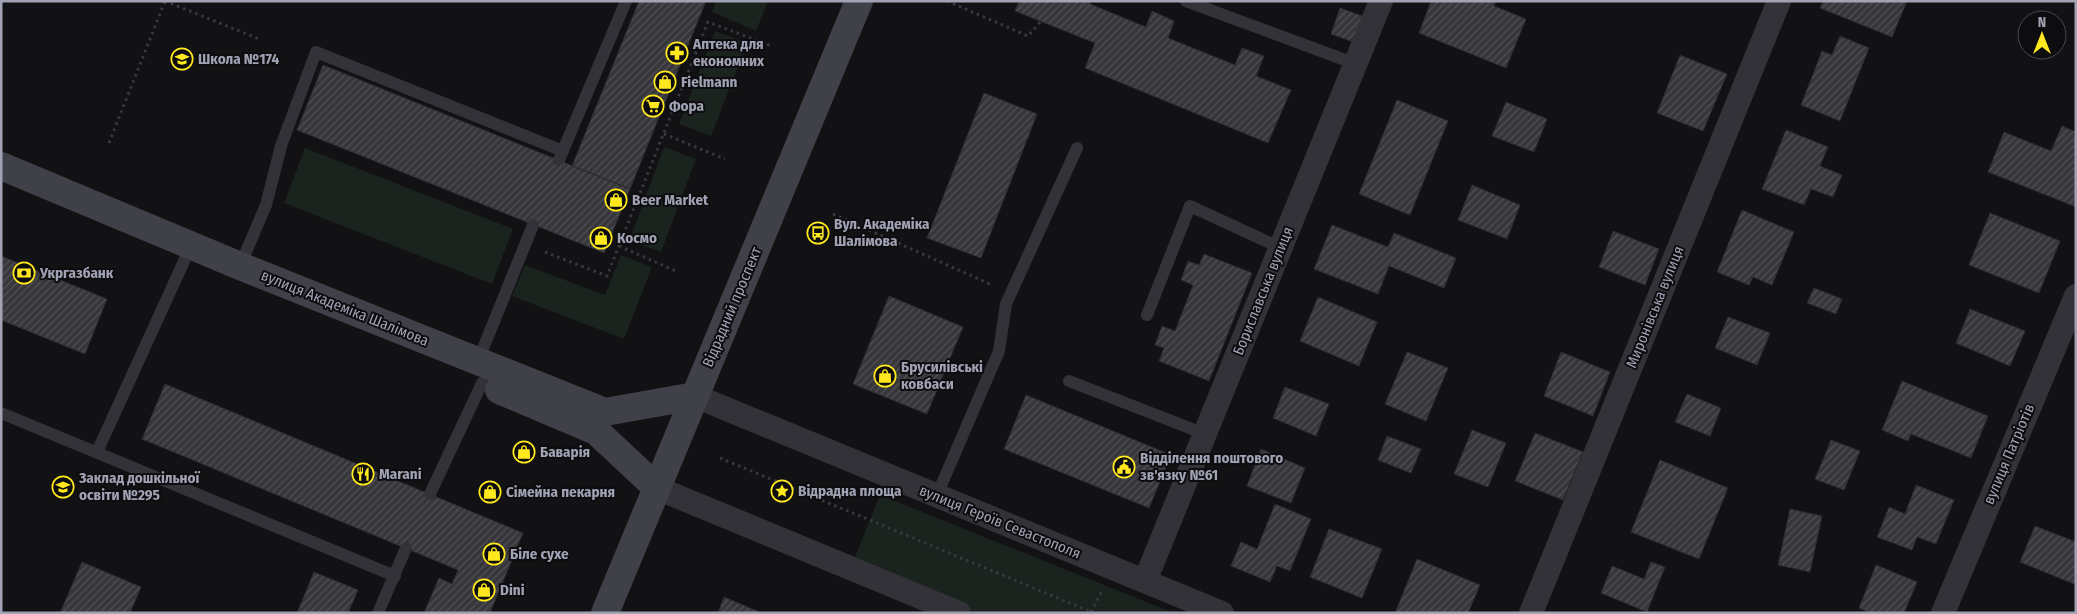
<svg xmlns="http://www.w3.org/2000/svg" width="2077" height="614" viewBox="0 0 2077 614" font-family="'Fira Sans Condensed',sans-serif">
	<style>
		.green { fill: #1b231e }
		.building { fill: url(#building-hatch); stroke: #2c2b2f }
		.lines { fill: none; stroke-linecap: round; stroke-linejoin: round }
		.path { stroke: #383840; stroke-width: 3; stroke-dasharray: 2.5 4; stroke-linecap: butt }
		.lane { stroke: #333238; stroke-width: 12 }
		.street { stroke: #333238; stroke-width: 24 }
		.secondary { stroke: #404049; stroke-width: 28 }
		.labels { text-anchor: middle; stroke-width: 4; stroke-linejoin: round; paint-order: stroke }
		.poi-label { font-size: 15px; font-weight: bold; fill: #a1a3b5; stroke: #0d0c0e; text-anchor: start }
		.street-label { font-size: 15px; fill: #a1a3b5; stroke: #0d0c0e }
	</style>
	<defs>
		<pattern id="building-hatch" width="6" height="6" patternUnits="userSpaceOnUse" patternTransform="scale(1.25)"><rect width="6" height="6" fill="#36363b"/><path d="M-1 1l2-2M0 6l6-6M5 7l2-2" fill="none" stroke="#505055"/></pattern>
	</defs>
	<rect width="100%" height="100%" fill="#121113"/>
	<path class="green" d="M716 1H768L756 31 712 12Z
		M715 31 747 43 711 136 679 124Z
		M664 147 696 159 661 252 629 241Z
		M305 148 513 229 492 284 284 203Z
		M621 255 652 267 624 339 512 296 525 265 605 295Z
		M880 495 1174 613H977L853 562Z"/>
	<path class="building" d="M639 1H706L630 189 572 166Z
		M1019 1H1091L1090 4 1146 27 1152 11 1174 21 1168 38 1235 65 1242 48 1264 56 1256 76 1291 90 1268 143 1085 68 1095 43 1015 11Z
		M1431 1H1496L1494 6 1526 19 1506 68 1419 33Z
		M1823 1H1907L1892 37 1820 8Z
		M1340 8 1368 18 1359 44 1331 34Z
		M1840 36 1869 48 1840 121 1801 105 1822 51 1832 55Z
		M1680 55 1727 74 1703 131 1657 113Z
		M323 65 630 189 604 253 297 130Z
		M984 93 1037 114 981 258 927 238Z
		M1397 100 1448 121 1410 215 1359 194Z
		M1506 102 1547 119 1534 152 1492 136Z
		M2062 126 2076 132V207L1988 172 2004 132 2051 151Z
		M1786 130 1828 147 1820 166 1842 175 1833 197 1811 189 1804 205 1762 189Z
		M1472 185 1520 205 1507 239 1458 220Z
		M1742 210 1794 232 1772 285 1753 277 1749 285 1717 272Z
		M1990 213 2060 241 2039 293 1969 265Z
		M1332 225 1388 247 1394 233 1456 258 1444 288 1389 266 1378 294 1314 269Z
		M1613 231 1659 249 1645 285 1599 267Z
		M1204 254 1252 273 1209 381 1159 361 1164 348 1155 345 1162 326 1175 331 1193 285 1181 280 1188 261 1199 265Z
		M1 256 107 299 85 354 1 320Z
		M1814 288 1842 299 1836 314 1807 303Z
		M889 296 963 327 927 414 853 384Z
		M1318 297 1377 322 1359 366 1300 341Z
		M1970 309 2025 331 2010 366 1956 343Z
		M1728 317 1770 333 1757 365 1715 348Z
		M1407 352 1448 368 1426 421 1385 404Z
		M1561 352 1610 372 1593 416 1544 396Z
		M1902 381 1988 416 1971 458 1911 434 1908 441 1882 430Z
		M165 384 523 533 490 613H424L439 578 452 584 458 570 142 439Z
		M1285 387 1329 404 1316 436 1273 418Z
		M1687 394 1721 408 1710 436 1675 422Z
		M1026 395 1171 455 1149 508 1004 449Z
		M1472 430 1506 443 1488 487 1454 474Z
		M1535 433 1583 452 1563 500 1515 481Z
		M1387 436 1421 449 1411 473 1378 460Z
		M1831 440 1860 451 1844 490 1815 479Z
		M1261 449 1305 468 1291 503 1247 486Z
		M1660 460 1728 488 1699 559 1631 532Z
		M1916 485 1954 500 1936 544 1917 537 1912 550 1877 537 1889 507 1905 514Z
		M1275 504 1311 519 1290 571 1277 566 1270 582 1231 566 1241 542 1257 549Z
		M1790 509 1822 516 1810 572 1778 565Z
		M2035 526 2076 542V579L2074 584 2020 562Z
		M1329 529 1382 549 1362 598 1310 577Z
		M1417 559 1480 585 1468 613H1395Z
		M82 562 141 587 130 613H60Z
		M1651 562 1665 567 1647 612 1601 593 1612 566 1644 579Z
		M1876 565 1917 582 1904 613H1870L1859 608Z
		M314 572 358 590 348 613H297Z
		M724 597 762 613H718Z"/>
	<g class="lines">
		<path class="path" d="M165 1 259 39
			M947 1 1028 36 1041 21
			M664 134 725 159
			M109 143 165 1
			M833 214 992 285
			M619 246 678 272
			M545 252 607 276 708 22 772 46
			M720 458 1094 613
			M1091 612 1102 591"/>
		<path class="lane" d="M1186 1 1356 64
			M559 160 626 1
			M240 266 266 205 281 146 316 52 563 151
			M1147 315 1190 206 1281 248
			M478 361 533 225
			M1069 381 1205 434
			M1 413 395 576
			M97 452 185 259
			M430 494 482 383
			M937 495 999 351 1006 304 1077 148
			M378 613 406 548"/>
		<path class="street" d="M695 396 1222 613
			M657 488 959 613
			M1145 581 1381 1
			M1531 613 1779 1
			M1943 613 2076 296"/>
		<path class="secondary" d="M1 166 240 266 605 412 695 396
			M499 390 596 431 657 488
			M605 613 859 1"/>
	</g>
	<defs>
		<g id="pharmacy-ring" transform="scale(1.125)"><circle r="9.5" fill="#0d0c0e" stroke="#ffe91e" stroke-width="1.5"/><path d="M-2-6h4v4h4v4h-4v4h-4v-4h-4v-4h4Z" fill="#ffe91e"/></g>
		<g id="school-ring" transform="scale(1.125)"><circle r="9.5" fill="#0d0c0e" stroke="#ffe91e" stroke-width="1.5"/><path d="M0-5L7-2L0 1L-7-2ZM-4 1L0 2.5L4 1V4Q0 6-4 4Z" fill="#ffe91e"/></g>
		<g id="shop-ring" transform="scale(1.125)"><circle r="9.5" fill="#0d0c0e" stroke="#ffe91e" stroke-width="1.5"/><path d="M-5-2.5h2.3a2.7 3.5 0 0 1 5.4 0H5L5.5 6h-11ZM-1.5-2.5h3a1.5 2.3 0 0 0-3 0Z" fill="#ffe91e"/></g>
		<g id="supermarket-ring" transform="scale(1.125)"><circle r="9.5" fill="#0d0c0e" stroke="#ffe91e" stroke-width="1.5"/><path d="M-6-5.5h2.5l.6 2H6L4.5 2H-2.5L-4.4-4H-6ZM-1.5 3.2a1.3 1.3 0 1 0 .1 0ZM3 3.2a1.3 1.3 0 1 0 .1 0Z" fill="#ffe91e"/></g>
		<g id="bus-ring" transform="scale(1.125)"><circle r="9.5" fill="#0d0c0e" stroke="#ffe91e" stroke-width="1.5"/><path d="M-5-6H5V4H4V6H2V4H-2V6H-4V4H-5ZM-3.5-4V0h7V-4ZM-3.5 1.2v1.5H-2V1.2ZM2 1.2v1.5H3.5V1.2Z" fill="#ffe91e"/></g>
		<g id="bank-ring" transform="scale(1.125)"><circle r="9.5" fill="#0d0c0e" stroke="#ffe91e" stroke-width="1.5"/><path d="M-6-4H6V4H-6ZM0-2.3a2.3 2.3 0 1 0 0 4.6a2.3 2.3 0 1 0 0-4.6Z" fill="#ffe91e"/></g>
		<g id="civic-ring" transform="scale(1.125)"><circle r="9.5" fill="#0d0c0e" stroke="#ffe91e" stroke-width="1.5"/><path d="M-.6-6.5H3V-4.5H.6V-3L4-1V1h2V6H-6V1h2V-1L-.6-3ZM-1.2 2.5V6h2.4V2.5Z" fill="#ffe91e"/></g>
		<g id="restaurant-ring" transform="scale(1.125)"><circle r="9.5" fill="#0d0c0e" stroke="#ffe91e" stroke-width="1.5"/><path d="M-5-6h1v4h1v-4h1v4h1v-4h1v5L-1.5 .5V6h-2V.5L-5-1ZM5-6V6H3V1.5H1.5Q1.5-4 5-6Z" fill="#ffe91e"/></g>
		<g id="sight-ring" transform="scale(1.125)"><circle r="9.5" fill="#0d0c0e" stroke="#ffe91e" stroke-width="1.5"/><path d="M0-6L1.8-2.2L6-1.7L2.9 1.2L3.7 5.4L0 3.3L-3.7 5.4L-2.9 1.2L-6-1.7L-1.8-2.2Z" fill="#ffe91e"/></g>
	</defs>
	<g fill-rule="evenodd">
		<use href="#pharmacy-ring" x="677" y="53"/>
		<use href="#school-ring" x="182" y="59"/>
		<use href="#shop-ring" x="665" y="82"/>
		<use href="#supermarket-ring" x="653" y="106"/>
		<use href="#shop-ring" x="616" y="200"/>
		<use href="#bus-ring" x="818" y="233"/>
		<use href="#shop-ring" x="601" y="238"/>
		<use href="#bank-ring" x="24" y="273"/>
		<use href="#shop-ring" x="885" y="376"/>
		<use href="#shop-ring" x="524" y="452"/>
		<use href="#civic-ring" x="1124" y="467"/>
		<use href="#restaurant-ring" x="363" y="474"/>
		<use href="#school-ring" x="63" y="487"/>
		<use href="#sight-ring" x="782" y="491"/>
		<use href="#shop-ring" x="490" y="492"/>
		<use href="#shop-ring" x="494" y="554"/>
		<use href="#shop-ring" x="484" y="590"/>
	</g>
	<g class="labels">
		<g class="poi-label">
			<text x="693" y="49">Аптека для<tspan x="693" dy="17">економних</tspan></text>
			<text x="198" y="64">Школа №174</text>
			<text x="681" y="87">Fielmann</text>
			<text x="669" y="111">Фора</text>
			<text x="632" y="205">Beer Market</text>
			<text x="834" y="229">Вул. Академіка<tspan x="834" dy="17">Шалімова</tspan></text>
			<text x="617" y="243">Космо</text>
			<text x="40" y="278">Укргазбанк</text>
			<text x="901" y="372">Брусилівські<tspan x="901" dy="17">ковбаси</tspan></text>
			<text x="540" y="457">Баварія</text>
			<text x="1140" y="463">Відділення поштового<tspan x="1140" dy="17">зв'язку №61</tspan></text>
			<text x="379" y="479">Marani</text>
			<text x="79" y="483">Заклад дошкільної<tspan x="79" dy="17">освіти №295</tspan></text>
			<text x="798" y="496">Відрадна площа</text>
			<text x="506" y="497">Сімейна пекарня</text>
			<text x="510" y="559">Біле сухе</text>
			<text x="500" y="595">Dini</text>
		</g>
		<g class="street-label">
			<text transform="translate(1263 291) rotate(-68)" y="5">Бориславська вулиця</text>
			<text transform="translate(732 307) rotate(-67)" y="5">Відрадний проспект</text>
			<text transform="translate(1655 307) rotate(-68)" y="5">Миронівська вулиця</text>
			<text transform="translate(345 308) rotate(22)" y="5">вулиця Академіка Шалімова</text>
			<text transform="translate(2009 454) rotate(-67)" y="5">вулиця Патріотів</text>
			<text transform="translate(1000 522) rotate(22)" y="5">вулиця Героїв Севастополя</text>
		</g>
	</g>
	<rect width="2077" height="614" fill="none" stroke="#a1a3b5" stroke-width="5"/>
	<g transform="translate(2042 35)"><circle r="24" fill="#0d0c0e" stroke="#484851"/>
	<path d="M0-4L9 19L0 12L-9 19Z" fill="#ffe91e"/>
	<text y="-8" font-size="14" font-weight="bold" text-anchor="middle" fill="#a1a3b5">N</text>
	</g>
</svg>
